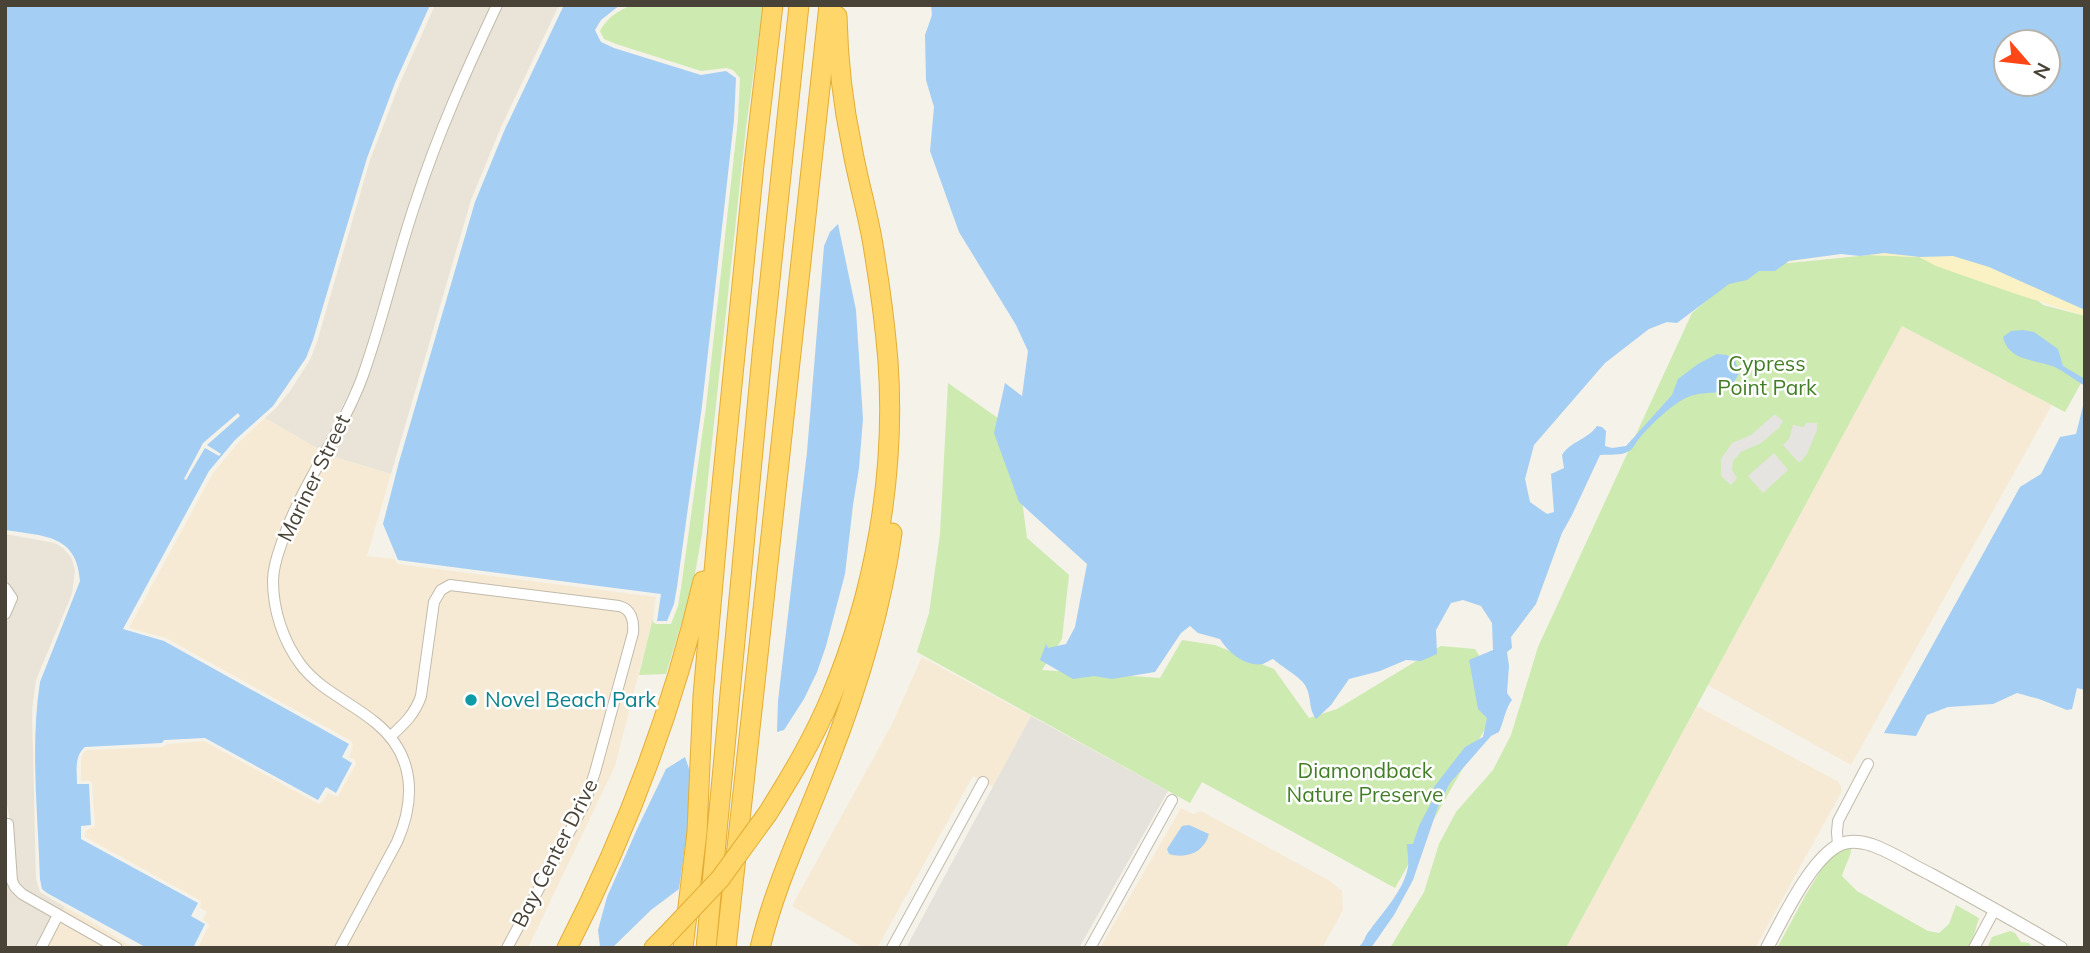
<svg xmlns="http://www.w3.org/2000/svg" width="2090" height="953" viewBox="0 0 2090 953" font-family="Mulish,sans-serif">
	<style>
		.residential { fill: #e9e4d7 }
		.commercial { fill: #f7ead4 }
		.industrial { fill: #e5e1db }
		.green { fill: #cdeab1 }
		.sand { fill: #faf1c5 }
		.parking { fill: #e6e4e1 }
		.water { fill: #a4cef3; fill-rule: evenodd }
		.pier { fill: #f5f2e9 }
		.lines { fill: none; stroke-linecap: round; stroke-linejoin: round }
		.minor-casing { stroke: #c1bbab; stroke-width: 12 }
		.tertiary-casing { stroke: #c1bbab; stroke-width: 14 }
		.motorway-casing { stroke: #e3ad36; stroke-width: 21 }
		.minor { stroke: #fff; stroke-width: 10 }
		.tertiary { stroke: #fff; stroke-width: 12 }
		.motorway { stroke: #ffd66a; stroke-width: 19 }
		.motorway-bridge-casing { stroke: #e3ad36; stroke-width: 21; stroke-linecap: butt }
		.motorway-bridge { stroke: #ffd66a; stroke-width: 19 }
		.culture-dot { fill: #0f9aa8; stroke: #fff; stroke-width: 2.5 }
		.labels { text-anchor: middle; stroke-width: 5; stroke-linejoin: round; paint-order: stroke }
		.park-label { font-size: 21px; fill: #437e27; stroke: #fff }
		.street-label { font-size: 21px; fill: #494337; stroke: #fff }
		.culture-label { font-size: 21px; fill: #0d838f; stroke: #fff; text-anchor: start }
	</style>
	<rect width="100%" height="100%" fill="#f5f2e9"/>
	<path class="residential" d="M435 5H492L450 95 428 151 411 199 357 377 320 450 265 418 276 408 290 391 310 360 317 342 370 160 399 85Z
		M502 5H559L501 127 471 200 391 474 328 455 357 401 437 155 459 99Z
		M5 534 55 543 63 548 71 557 75 570 72 594 36 680 32 711 36 879 40 892 65 907 62 912 24 890 17 880 15 845 5 795V625L17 600 13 590 5 583Z
		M5 840 8 887 12 892 52 917 35 948H5Z"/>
	<path class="commercial" d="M1902 326 2052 405 1851 765 1708 685Z
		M265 418 320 450 279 533 268 576 269 596 287 651 387 739 403 772 405 804 393 840 334 948H198L209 925 203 919 207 912 200 908 201 901 85 837V831L95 826 92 783 90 781H81V761L83 753 87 750 163 747 167 744 204 741 319 804 324 800 328 793 335 796H338L356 764 355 760 349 757 353 745 351 741 166 638 129 628 213 473 238 443Z
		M328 455 391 474 367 556 394 559 398 564 656 597 653 618 615 766 528 948H512L589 805 600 774 638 635V621L633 611 619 602 450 581 437 587 429 601 416 695 410 712 390 730 334 690 304 662 289 634 282 615 277 577 281 559 297 516Z
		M452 589 622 611 626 616 629 623 628 632 591 771 580 801 501 948H345L402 845 410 826 414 806 412 771 396 737 417 717 422 709 426 697 438 604 445 593Z
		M922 657 1031 716 993 787 973 776 877 948H864L792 906 891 726Z
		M1697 706 1837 781 1841 786 1842 791 1755 948H1566Z
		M1181 808 1193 814 1201 811 1330 881 1342 891 1343 910 1322 948H1100Z
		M65 907 89 920 134 948H126L62 912Z
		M61 921 108 948H46Z"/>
	<path class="industrial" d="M1031 716 1168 791 1079 948H906Z"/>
	<path class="green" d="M632 5H763L746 128 702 534 693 585 666 674 639 675 653 618V622L656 624H671L678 606 681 588 706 407 738 120 740 78 733 70 726 68 701 71 616 44 604 39 600 31C608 17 617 11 632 5Z
		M1870 255 1992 260 2043 305 2085 316V376L2065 412 1902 326 1566 948H1390L1424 892 1439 844 1456 812 1493 770 1511 735 1538 647 1692 313 1746 267Z
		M948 383 1005 423 1015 447 1027 538 1069 575 1062 639 1042 670 1160 678 1182 640 1215 645 1274 669 1309 718 1337 709 1441 646 1475 649 1492 676 1490 720 1395 888 1202 782 1190 803 917 652 929 613 940 534Z
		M1837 844 1852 845C1851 857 1845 865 1842 876L1857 891 1928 931 1939 933 1949 924 1956 905 1979 918 1974 935 1968 948H1777L1805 896Z
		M2010 931 2015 933 2021 942 2029 943 2032 948H1987L1992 937Z"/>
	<path class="sand" d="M1853 239 2085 271V316L2013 293 1936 266 1919 257 1841 254 1766 265Z"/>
	<path class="parking" d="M1775 414 1783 421 1779 428 1761 443 1741 452 1733 461 1732 470 1737 478 1731 485 1721 476V459L1732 443 1751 435Z
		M1806 423H1817V430L1807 454 1799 463 1783 445 1789 439 1793 425 1804 427Z
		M1774 453 1788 470 1763 493 1748 476Z"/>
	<path class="water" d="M5 5H430L395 83 367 158 313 340 306 358 273 406 235 440 209 471 123 629 164 641 349 744 342 757 352 763 336 793 326 787 318 800 205 738 164 740 162 743 85 747C74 756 77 771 77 784H89L91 825 81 826V839L198 903 191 916 205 924 193 948 175 946 174 948H147L47 893 42 889 40 879C38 814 30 746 40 682L80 581C77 534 43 536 5 530Z
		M564 5H620L601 20 595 30 601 42 614 48 701 75 726 71 736 78 734 120 702 406 677 587 674 604 667 621H657L661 594 398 560 383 524 399 462 475 202 505 129Z
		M931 5H2085V310L1989 267 1953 256 1920 257 1884 253 1860 256 1841 254 1789 261 1775 271H1759L1747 280 1729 284 1677 323 1667 322 1649 329 1605 363 1534 445 1525 479 1530 502 1547 514 1554 512 1551 474 1564 468 1562 455C1571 441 1587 440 1597 426L1602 427 1606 431 1605 446 1612 448 1626 446 1672 395 1678 379 1698 364 1717 354 1727 355 1735 360 1739 373C1726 401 1711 388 1688 397 1673 403 1648 427 1638 440 1634 445 1633 450 1627 452 1620 456 1608 454 1600 455L1572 515 1562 533 1536 604 1511 637 1512 648 1507 652 1509 666 1507 693 1512 700C1505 709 1504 721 1499 732L1491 736 1450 783 1439 804 1413 880 1394 915 1371 948H1357C1365 943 1364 936 1370 930 1383 912 1404 890 1408 867 1409 860 1407 851 1407 844H1413L1419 826 1432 801 1434 787 1465 747 1483 737 1487 718 1478 709 1469 660 1493 650 1492 623 1481 606 1463 600 1451 603 1436 630 1437 654 1421 661 1406 660 1380 671 1349 679 1331 705 1316 719C1308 709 1312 696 1305 685 1300 677 1281 666 1273 659 1272 659 1264 664 1263 664 1245 667 1228 652 1220 639L1198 633 1190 626 1181 633 1155 672 1112 679 1094 676 1073 679 1040 660 1046 644 1048 648 1066 644 1075 627 1087 564 1019 502 994 433 1005 383 1022 396 1028 351 1016 325 959 232 930 151 934 107 926 80 925 35 932 15ZM2048 42V84H2006V42Z
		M838 224 856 310 863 419 859 468 853 505 845 574 826 646 817 672 804 699 784 730 777 732 778 701 807 452 824 246 830 232Z
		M2023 330 2034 332 2058 349 2063 366 2085 379V386C2075 380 2065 372 2055 367 2036 359 2009 362 2003 337L2011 331Z
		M2085 398V690L2077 688 2072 709 2067 710 2039 699 2017 693 1993 704 1948 707 1927 715 1916 736 1884 733 2020 487 2041 474 2060 437 2076 434Z
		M685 757 694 783 679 889 651 910 612 948 600 946 598 930 607 897 638 827 666 769Z
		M1189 825 1209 834C1204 853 1186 859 1169 854L1167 849 1182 826Z"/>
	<path class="pier" d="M238 413 240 416 207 445 221 454 219 456 205 448 186 480 184 479 203 443Z"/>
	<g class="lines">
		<g class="minor-casing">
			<path id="minor" d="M5 588 12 598 5 614
				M391 736C404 724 415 714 421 696L434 602 441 590 450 585 619 606C632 609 634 622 633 633L595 772 585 803 507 948
				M8 824 12 881 15 887 22 894 117 948
				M1838 845 1837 832 1838 821 1868 764
				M41 948 58 915
				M340 948 397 842C416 799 415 755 376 723 351 702 321 691 301 665 283 641 273 610 273 581 273 569 277 556 281 545 300 486 340 436 362 378 383 320 396 259 416 201 438 133 467 69 497 5
				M892 948 983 782
				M1090 948 1172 800
				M1974 948 1995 909"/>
		</g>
		<g class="tertiary-casing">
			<path id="tertiary" d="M1767 948C1782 920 1812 856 1841 844 1851 840 1862 842 1872 845 1892 852 1911 865 1930 874 1974 898 2018 922 2061 948"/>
		</g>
		<g class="motorway-casing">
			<path id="motorway" d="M768 813C791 776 814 738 831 697 875 592 896 475 888 361 885 324 880 287 874 251 869 216 858 182 852 147 843 105 838 60 837 16
				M567 948C627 831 673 709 703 581
				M654 948 666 936
				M683 948 697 832 703 696 719 515 754 165 773 5
				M706 948 762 355 799 5
				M726 948 829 5
				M760 948C774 889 800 834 822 778 854 699 880 618 892 533"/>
		</g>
		<use href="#minor" class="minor"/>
		<use href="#tertiary" class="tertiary"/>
		<use href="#motorway" class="motorway"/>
		<g class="motorway-bridge-casing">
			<path id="motorway-bridge" d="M666 936 720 879 768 813"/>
		</g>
		<use href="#motorway-bridge" class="motorway-bridge"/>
	</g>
	<circle class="culture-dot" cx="471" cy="700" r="7"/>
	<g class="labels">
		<g class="park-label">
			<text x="1767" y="371">Cypress<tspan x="1767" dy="24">Point Park</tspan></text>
			<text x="1365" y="778">Diamondback<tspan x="1365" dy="24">Nature Preserve</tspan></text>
		</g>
		<g class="street-label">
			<text transform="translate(314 478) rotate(-64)" y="7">Mariner Street</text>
			<text transform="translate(555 853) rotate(-63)" y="7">Bay Center Drive</text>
		</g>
		<g class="culture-label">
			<text x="485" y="707">Novel Beach Park</text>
		</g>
	</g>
	<rect width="2090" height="953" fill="none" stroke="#494337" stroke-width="14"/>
	<g transform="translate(2027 63) rotate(118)"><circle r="33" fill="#ffffff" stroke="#b6b4af" stroke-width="2"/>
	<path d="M0-5L12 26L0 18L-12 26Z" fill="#ff4616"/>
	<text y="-10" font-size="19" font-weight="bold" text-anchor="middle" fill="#494337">N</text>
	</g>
</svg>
